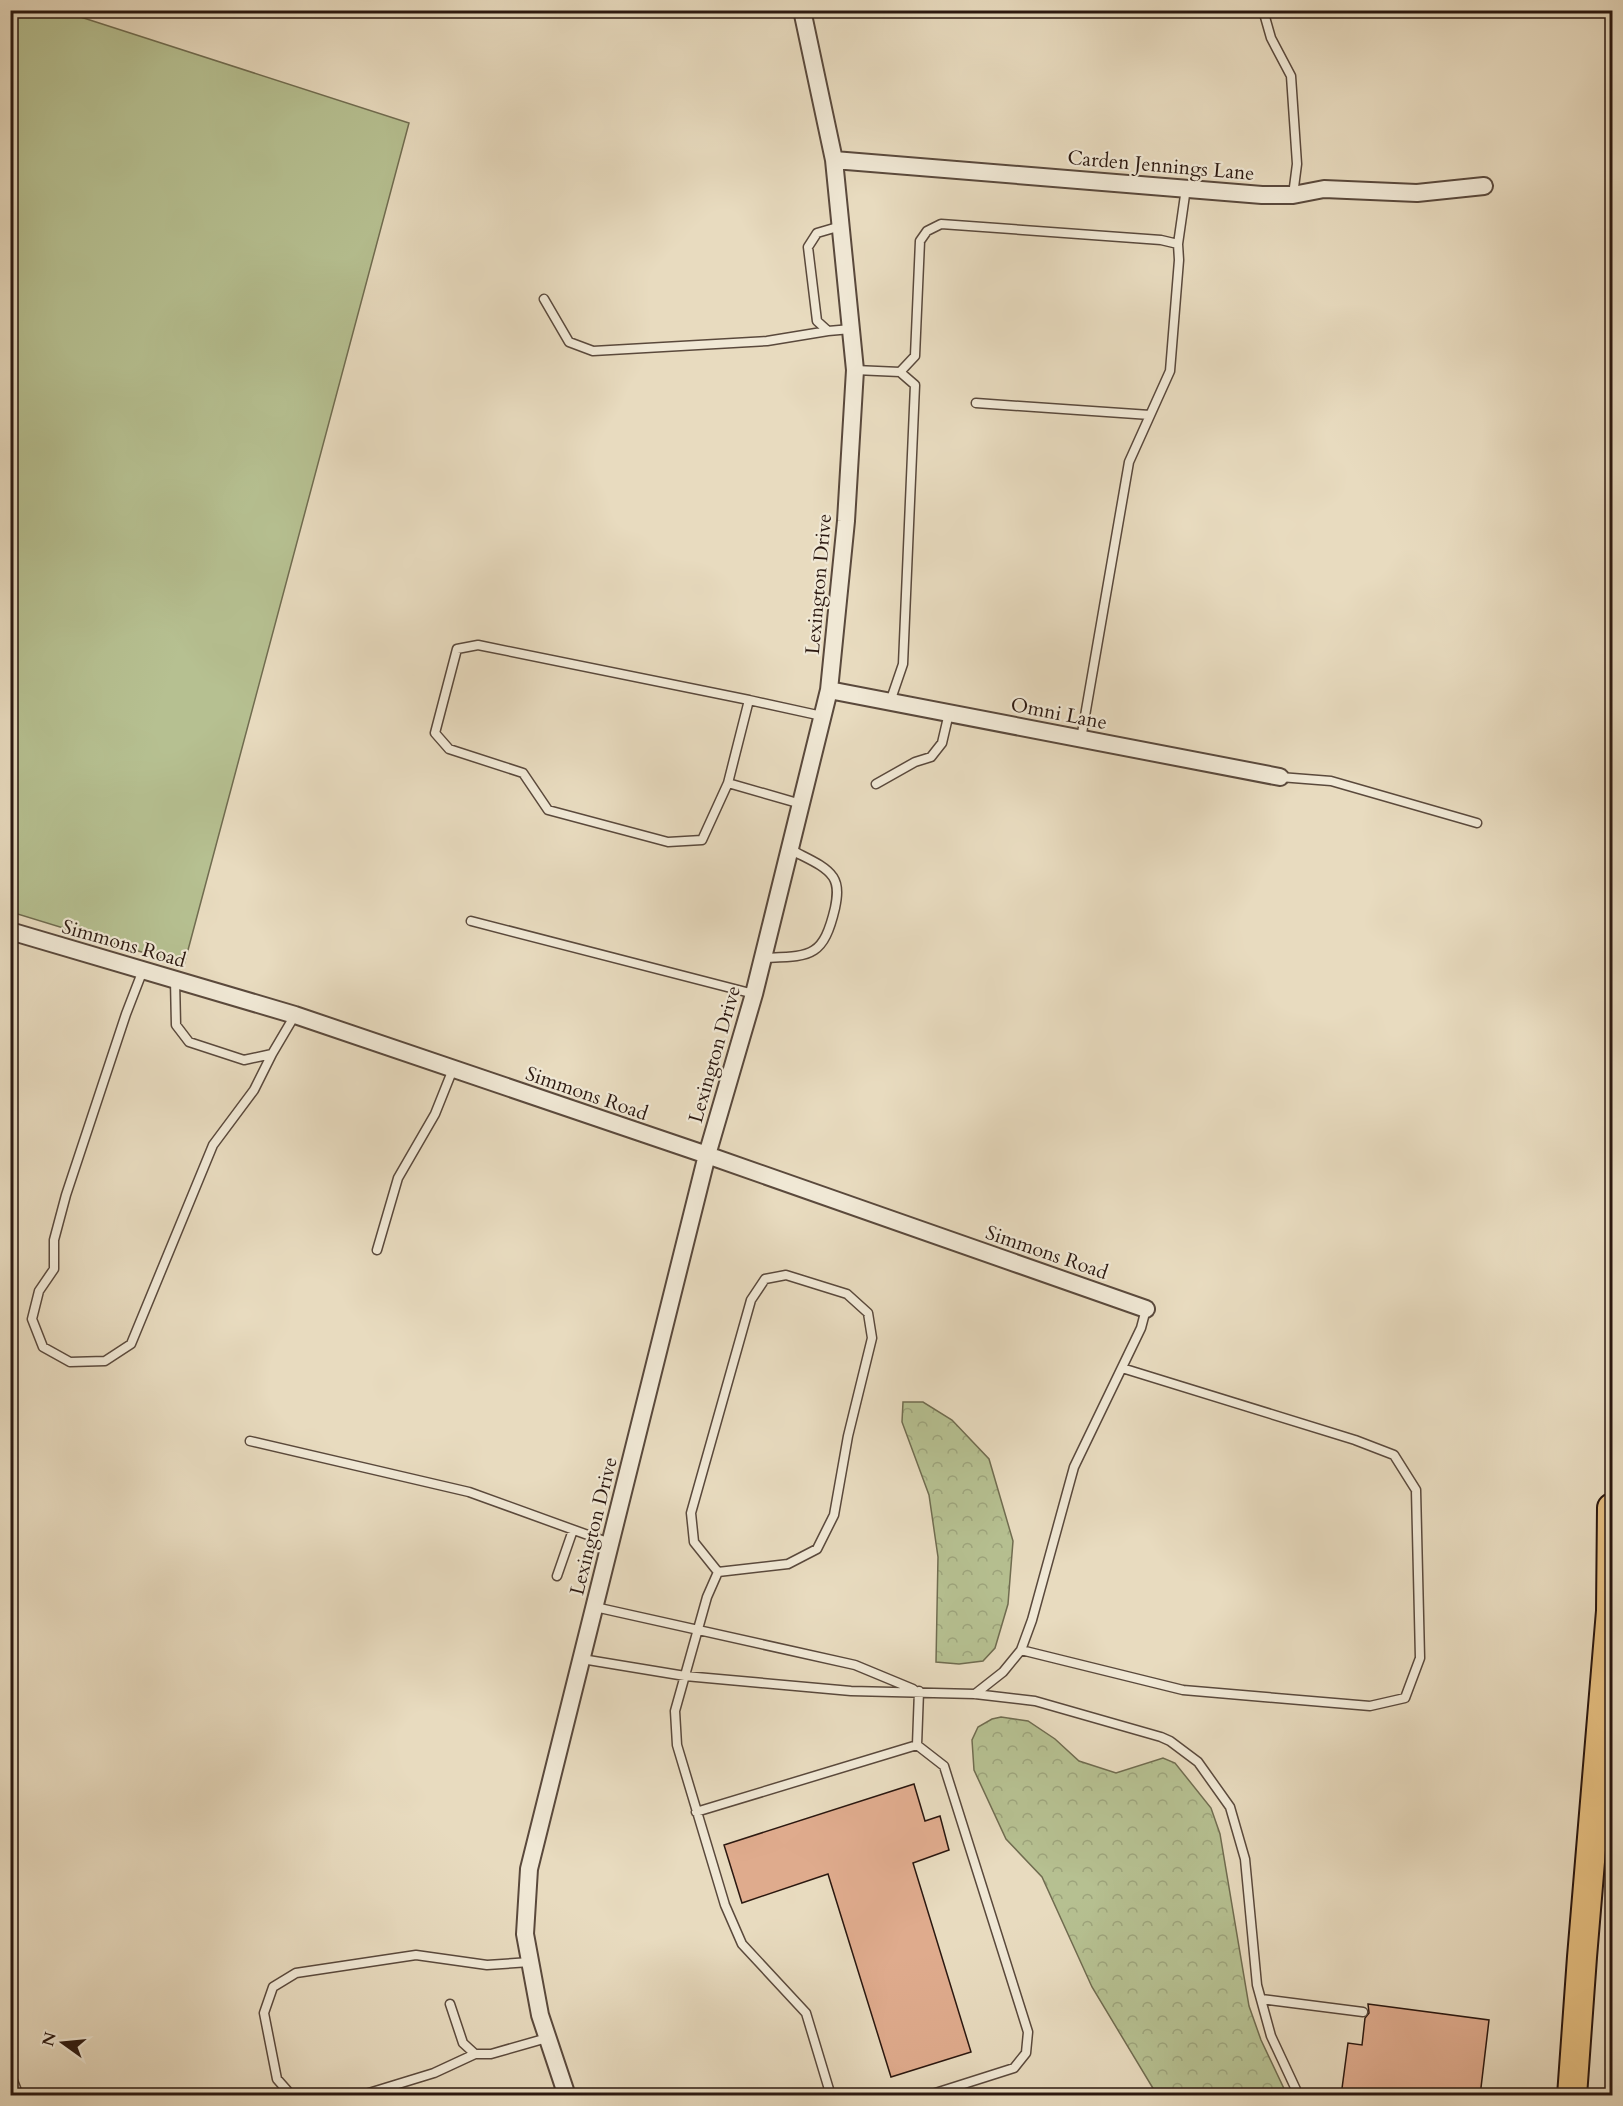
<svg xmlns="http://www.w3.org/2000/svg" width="1623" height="2106" viewBox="0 0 1623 2106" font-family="Cardo,serif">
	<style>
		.green { fill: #b6c091; stroke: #706c50; stroke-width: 1.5 }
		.forest { fill: url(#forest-crowns); stroke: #706c50; stroke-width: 1.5 }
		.building { fill: #dfab8d; stroke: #2b1810; stroke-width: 1.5 }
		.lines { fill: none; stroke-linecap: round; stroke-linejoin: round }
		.lane-casing { stroke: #5a493c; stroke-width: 11 }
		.street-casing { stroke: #5a493c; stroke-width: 20 }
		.highway-casing { stroke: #2b1810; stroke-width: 32 }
		.lane { stroke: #f0e8d5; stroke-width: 8 }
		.street { stroke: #f0e8d5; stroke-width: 16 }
		.highway { stroke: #e4be80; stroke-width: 28 }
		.labels { text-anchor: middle; stroke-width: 4.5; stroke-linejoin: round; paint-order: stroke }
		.street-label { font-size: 20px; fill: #2b1810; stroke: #f0e8d5 }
	</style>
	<defs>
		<pattern id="forest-crowns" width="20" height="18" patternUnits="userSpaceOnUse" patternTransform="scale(1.5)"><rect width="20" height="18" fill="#b6c091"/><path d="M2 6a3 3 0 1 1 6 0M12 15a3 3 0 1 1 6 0" fill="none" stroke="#9da47c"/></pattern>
	</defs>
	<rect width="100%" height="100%" fill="#e8dbbf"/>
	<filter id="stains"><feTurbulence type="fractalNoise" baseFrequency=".00333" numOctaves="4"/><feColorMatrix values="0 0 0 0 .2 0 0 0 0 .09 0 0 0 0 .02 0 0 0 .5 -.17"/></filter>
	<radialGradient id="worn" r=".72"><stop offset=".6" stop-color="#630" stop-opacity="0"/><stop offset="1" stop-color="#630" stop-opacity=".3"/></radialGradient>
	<path class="green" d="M10 11H62L409 123 184 965 11 912Z"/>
	<path class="forest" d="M903 1402H923L952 1420 989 1459 1013 1541 1008 1604 995 1648 983 1661 959 1664 936 1662 938 1557 929 1495 902 1422Z
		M1001 1717 1028 1721 1055 1739 1079 1761 1116 1773 1163 1758 1175 1763 1211 1808 1220 1834 1249 2006 1261 2040 1287 2095H1157L1092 1987 1042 1877 1006 1839 974 1770 972 1740 978 1727 992 1719Z"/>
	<path class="building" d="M914 1784 925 1821 940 1816 949 1850 913 1863 971 2052 891 2077 828 1874 742 1903 724 1845Z
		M1368 2004 1489 2020 1480 2096H1341L1348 2043 1362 2045 1365 2018 1369 2013Z"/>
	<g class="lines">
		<g class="lane-casing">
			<path id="lane" d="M1263 10 1271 38 1291 76 1297 164 1293 195
				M841 226 817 233 808 247 817 321 828 331 851 329
				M1178 244 1186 188
				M544 299 569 342 593 351 767 341 828 331
				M855 370 900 372 915 356 920 241 927 231 941 224 1161 240 1178 244 1179 260 1170 371 1129 462 1081 739
				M976 403 1150 415
				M890 702 903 664 915 385 900 372
				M1280 777 1331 781 1477 823
				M728 783 702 840 668 842 548 810 523 773 449 749 435 733 457 649 478 645 749 700
				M876 784 915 762 931 757 942 743 949 713
				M801 804 728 783 749 700 822 716
				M471 921 754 994
				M762 958C810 956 823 959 835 908 837 898 839 886 833 877 824 864 803 857 790 849
				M143 970 126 1014 66 1195 54 1240V1269L39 1291 32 1319 43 1347 70 1362 105 1361 131 1344 213 1145 254 1090 272 1054
				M175 980 176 1025 189 1042 244 1060 272 1054 295 1015
				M377 1250 398 1178 435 1114 453 1069
				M250 1441 469 1492 610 1543
				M718 1572 694 1542 691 1513 751 1300 765 1279 786 1275 847 1294 868 1313 872 1338 848 1436 834 1515 817 1549 788 1564 718 1572 707 1597 675 1711 677 1745 725 1905 742 1944 806 2013 831 2096
				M557 1576 573 1530
				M595 1607 855 1665 913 1689
				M1021 1650 1183 1690 1370 1706 1405 1698 1420 1658 1416 1490 1394 1455 1355 1440 1122 1368
				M582 1659 685 1676 851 1691 975 1694 1035 1701 1161 1737 1170 1741 1198 1762 1230 1807 1245 1859 1257 1985 1271 2036 1299 2096
				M975 1694 1003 1672 1021 1650 1032 1620 1074 1467 1141 1328 1146 1309
				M917 1745 944 1766 1028 2032 1026 2053 1014 2068 926 2096
				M917 1745 919 1691
				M696 1812 917 1745
				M1261 1999 1363 2012
				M450 2004 463 2043 475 2054H491L547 2038
				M10 2073 19 2096
				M292 2096 277 2079 264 2013 273 1987 296 1973 416 1955 487 1965 530 1962
				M359 2096 434 2073 475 2054"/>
		</g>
		<g class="street-casing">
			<path id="street" d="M834 160 1262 195H1293L1324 189 1417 193 1484 186
				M829 690 1280 777
				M10 931 295 1015 707 1155 1146 1309
				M567 2096 540 2015 525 1934 529 1869 707 1155 754 994 829 690 846 521 855 370 834 160 802 10"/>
		</g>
		<g class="highway-casing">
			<path id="highway" d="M1572 2096 1582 1957 1611 1611 1612 1508"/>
		</g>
		<use href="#lane" class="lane"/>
		<use href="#street" class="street"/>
		<use href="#highway" class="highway"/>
	</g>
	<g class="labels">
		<g class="street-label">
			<text transform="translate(1161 165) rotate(5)" y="7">Carden Jennings Lane</text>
			<text transform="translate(818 584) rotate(-85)" y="7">Lexington Drive</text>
			<text transform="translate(1059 713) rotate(11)" y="7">Omni Lane</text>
			<text transform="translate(124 943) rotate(16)" y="7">Simmons Road</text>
			<text transform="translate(714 1054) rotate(-74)" y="7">Lexington Drive</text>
			<text transform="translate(587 1093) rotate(19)" y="7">Simmons Road</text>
			<text transform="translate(1047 1252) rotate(19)" y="7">Simmons Road</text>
			<text transform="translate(593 1526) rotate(-76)" y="7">Lexington Drive</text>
		</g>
	</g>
	<rect width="1623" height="2106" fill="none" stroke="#e8dbbf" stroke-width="36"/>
	<rect x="12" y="12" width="1599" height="2082" fill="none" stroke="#2b1810" stroke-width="3"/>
	<rect x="18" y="18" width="1587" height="2070" fill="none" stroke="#2b1810" stroke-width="1.5"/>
	<g transform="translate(63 2043) rotate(285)" stroke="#f0e8d5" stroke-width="4.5" paint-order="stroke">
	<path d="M0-4.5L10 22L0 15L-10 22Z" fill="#2b1810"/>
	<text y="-9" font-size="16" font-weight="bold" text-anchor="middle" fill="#2b1810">N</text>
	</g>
	<rect width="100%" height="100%" filter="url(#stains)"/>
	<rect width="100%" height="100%" fill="url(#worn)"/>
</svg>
